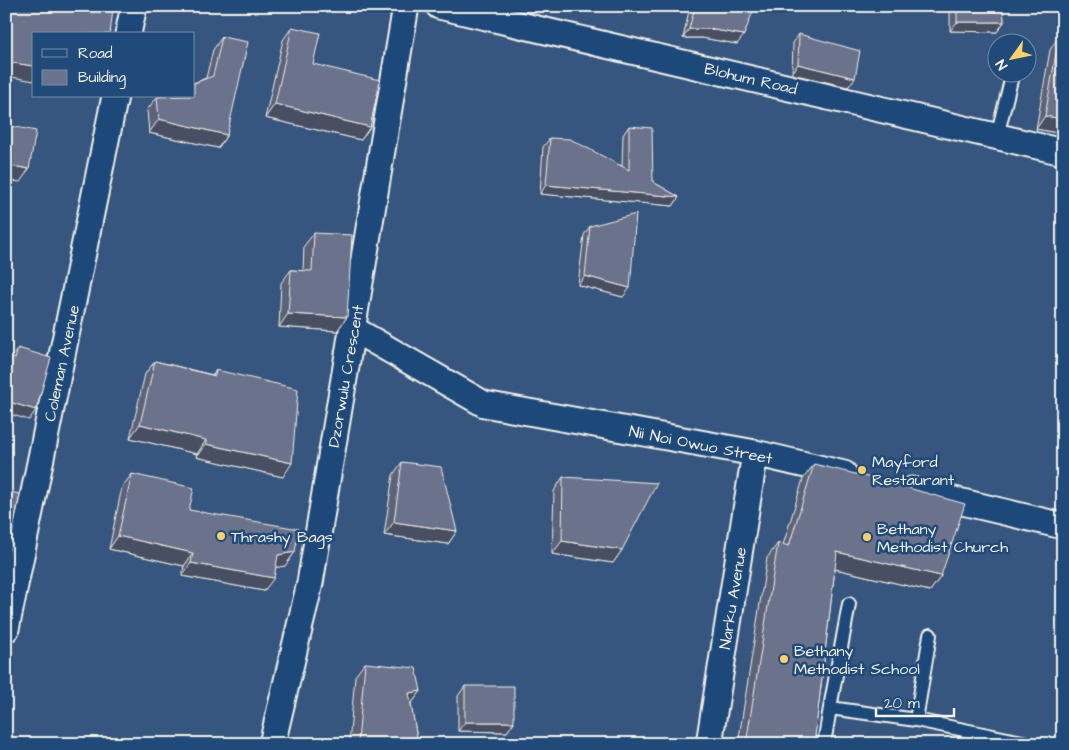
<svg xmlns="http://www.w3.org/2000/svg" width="1069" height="750" viewBox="0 0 1069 750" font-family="'Architects Daughter',sans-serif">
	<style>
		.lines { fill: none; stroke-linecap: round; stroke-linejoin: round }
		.lane-casing { stroke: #f4f1e8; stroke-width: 16 }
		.street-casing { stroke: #f4f1e8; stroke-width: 29 }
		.lane { stroke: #1f4a7a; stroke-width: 12 }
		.street { stroke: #1f4a7a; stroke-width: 25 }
		.wall { fill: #5b6278; stroke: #f4f1e8 }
		.shaded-wall { fill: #4a5062; stroke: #f4f1e8 }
		.building { fill: #6a728c; stroke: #f4f1e8 }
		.poi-dot { fill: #ffd166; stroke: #1f4a7a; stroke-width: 2 }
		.labels { text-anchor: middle; stroke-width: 5; stroke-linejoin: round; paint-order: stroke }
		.street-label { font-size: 16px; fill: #f4f1e8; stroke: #1f4a7a }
		.poi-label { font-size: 16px; fill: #f4f1e8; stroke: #1f4a7a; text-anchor: start }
	</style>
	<rect width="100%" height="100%" fill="#36567f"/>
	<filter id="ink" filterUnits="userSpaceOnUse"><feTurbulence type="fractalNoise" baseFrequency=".02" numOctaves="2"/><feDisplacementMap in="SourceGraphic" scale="10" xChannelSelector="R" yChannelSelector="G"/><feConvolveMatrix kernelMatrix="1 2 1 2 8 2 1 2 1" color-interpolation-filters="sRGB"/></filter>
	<g filter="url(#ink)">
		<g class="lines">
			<g class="lane-casing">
				<path id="lane" d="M997 136 1013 72
					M849 604 830 708 916 720 1032 744
					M916 720 930 635
					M824 744 830 708"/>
			</g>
			<g class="street-casing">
				<path id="street" d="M439 6 1063 152
					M128 34 134 6
					M353 329 484 404 755 453 844 474
					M912 490 1063 526
					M6 629 115 96
					M272 744 310 583 406 6
					M709 744 755 453"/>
			</g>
			<use href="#lane" class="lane"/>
			<use href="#street" class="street"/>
		</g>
		<path class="wall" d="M690 6H741L737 44 702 38H683Z
			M950 6H1003L1004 22 997 32 950 31Z
			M292 27 313 64 370 127 361 140 265 118 283 40Z
			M799 34 855 78 848 87 792 74 793 43Z
			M1059 36 1063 134 1036 129 1050 50Z
			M222 37 227 135 218 148 149 133 147 110 157 97 206 78 213 50Z
			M629 126 653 182 679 197 673 206 540 194 543 147 550 138 622 166 623 135Z
			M590 226 623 297 578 285 584 235Z
			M314 233 347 317 337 331 279 327 281 283 291 270 303 271 304 246Z
			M18 348 29 420 11 358Z
			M155 361 213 375 216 370 283 477 196 457 197 454 130 438 145 374Z
			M402 462 457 531 448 544 384 535 393 475Z
			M814 464 941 576 930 591 835 569 814 744H738L767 558 778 543 783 545 803 479Z
			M132 474 189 510 295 552 285 566 276 567 264 591 182 576 184 566 109 549 122 487Z
			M563 477 622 550 613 563 552 554 554 491Z
			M365 663 421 691 411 704 418 744H349L355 676Z
			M465 686 514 722 507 732 458 731V696Z"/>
		<path class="shaded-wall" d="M957 22H1004L997 32 950 31Z
			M689 29H709L744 35 737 44 702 38H683Z
			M6 62 34 66V81L6 76Z
			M798 64 855 78 848 87 792 74Z
			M275 104 370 127 361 140 265 118Z
			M1045 116 1063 119V134L1036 129Z
			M159 119 227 135 218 148 149 133Z
			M8 165 29 169 20 182 6 180V167Z
			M546 185 679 197 673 206 540 194Z
			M585 276 630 288 623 297 578 285Z
			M288 314 347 317 337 331 279 327Z
			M6 401 36 410 29 420 6 413Z
			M140 424 206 440 197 454 130 438Z
			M206 444 292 463 283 477 196 457Z
			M394 522 457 531 448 544 384 535Z
			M6 530 12 532 6 540Z
			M118 536 193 553 184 566 109 549Z
			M562 541 622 550 613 563 552 554Z
			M295 552 285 566 268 569 278 555Z
			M837 552 941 576 930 591 827 567Z
			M191 563 274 578 264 591 182 576Z
			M421 691 411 704 399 706 409 693Z
			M465 722H514L507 732 458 731Z
			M358 742 376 744H357Z"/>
		<path class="building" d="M6 6H97L113 9 110 34H34V66L6 62Z
			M695 6H741L753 11 744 35 709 29H689Z
			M957 6H1003L1004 22H957Z
			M292 27 320 33 313 64 380 80 370 127 275 104Z
			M799 34 860 51 855 78 798 64Z
			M1059 36 1063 38V119L1045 116Z
			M222 37 248 42 227 135 159 119 157 97 194 96V83L213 76Z
			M6 125 36 131 29 169 8 165 6 174Z
			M629 126 652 128 653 182 679 197 546 185 550 138 570 139 629 170Z
			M636 214 630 288 585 276 590 226Z
			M314 233 352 235 347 317 288 314 291 270 312 271Z
			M18 348 51 358 36 410 6 401V356L15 359Z
			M155 361 215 376 216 370 298 389 292 463 206 444V440L140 424Z
			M402 462 441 467 457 531 394 522Z
			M814 464 880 480 965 504 941 576 837 552 814 744H746L778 543 789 546Z
			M132 474 194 488 189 510 299 529 295 552 278 555 274 578 191 563 193 553 118 536Z
			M563 477 657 483 622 550 562 541Z
			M6 491 20 494 12 532 6 530Z
			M365 663 416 668 421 691 409 693 418 744H376L358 742Z
			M465 686H514V722H465Z"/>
	</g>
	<g class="poi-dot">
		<circle cx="862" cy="470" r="5"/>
		<circle cx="221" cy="536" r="5"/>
		<circle cx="867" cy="537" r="5"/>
		<circle cx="784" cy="659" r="5"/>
	</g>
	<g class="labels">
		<g class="street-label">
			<text transform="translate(751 78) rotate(13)" y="6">Blohum Road</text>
			<text transform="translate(61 363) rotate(-78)" y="6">Coleman Avenue</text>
			<text transform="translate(345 376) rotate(-80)" y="6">Dzorwulu Crescent</text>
			<text transform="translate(701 444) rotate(11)" y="6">Nii Noi Owuo Street</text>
			<text transform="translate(732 598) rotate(-81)" y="6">Narku Avenue</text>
		</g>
		<g class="poi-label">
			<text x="872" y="467">Mayford<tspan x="872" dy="18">Restaurant</tspan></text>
			<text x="877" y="534">Bethany<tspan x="877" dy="18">Methodist Church</tspan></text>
			<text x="231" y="542">Thrashy Bags</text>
			<text x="794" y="656">Bethany<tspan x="794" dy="18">Methodist School</tspan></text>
		</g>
	</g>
	<rect width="1069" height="750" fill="none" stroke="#1f4a7a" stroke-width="25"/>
	<rect x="12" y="12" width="1044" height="725" fill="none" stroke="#f4f1e8" stroke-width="2" filter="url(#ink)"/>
	<rect x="32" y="32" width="162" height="65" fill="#1f4a7a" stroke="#748da6"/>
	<rect x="42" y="49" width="25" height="8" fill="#1f4a7a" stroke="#748da6"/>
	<text x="78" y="58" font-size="15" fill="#f4f1e8">Road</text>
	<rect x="42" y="70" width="25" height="15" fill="#6a728c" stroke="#748da6"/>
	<text x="78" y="82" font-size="15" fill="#f4f1e8">Building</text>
	<g transform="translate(1012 58) rotate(237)"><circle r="24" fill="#1f4a7a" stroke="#748da6"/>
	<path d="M0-4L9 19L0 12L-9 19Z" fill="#ffd166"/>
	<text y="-8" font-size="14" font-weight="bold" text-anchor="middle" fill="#f4f1e8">N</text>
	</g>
	<path d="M876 708v8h78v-8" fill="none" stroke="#f4f1e8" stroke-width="2.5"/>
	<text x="884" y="708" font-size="15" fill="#f4f1e8" stroke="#1f4a7a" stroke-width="4" paint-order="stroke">20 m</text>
</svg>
